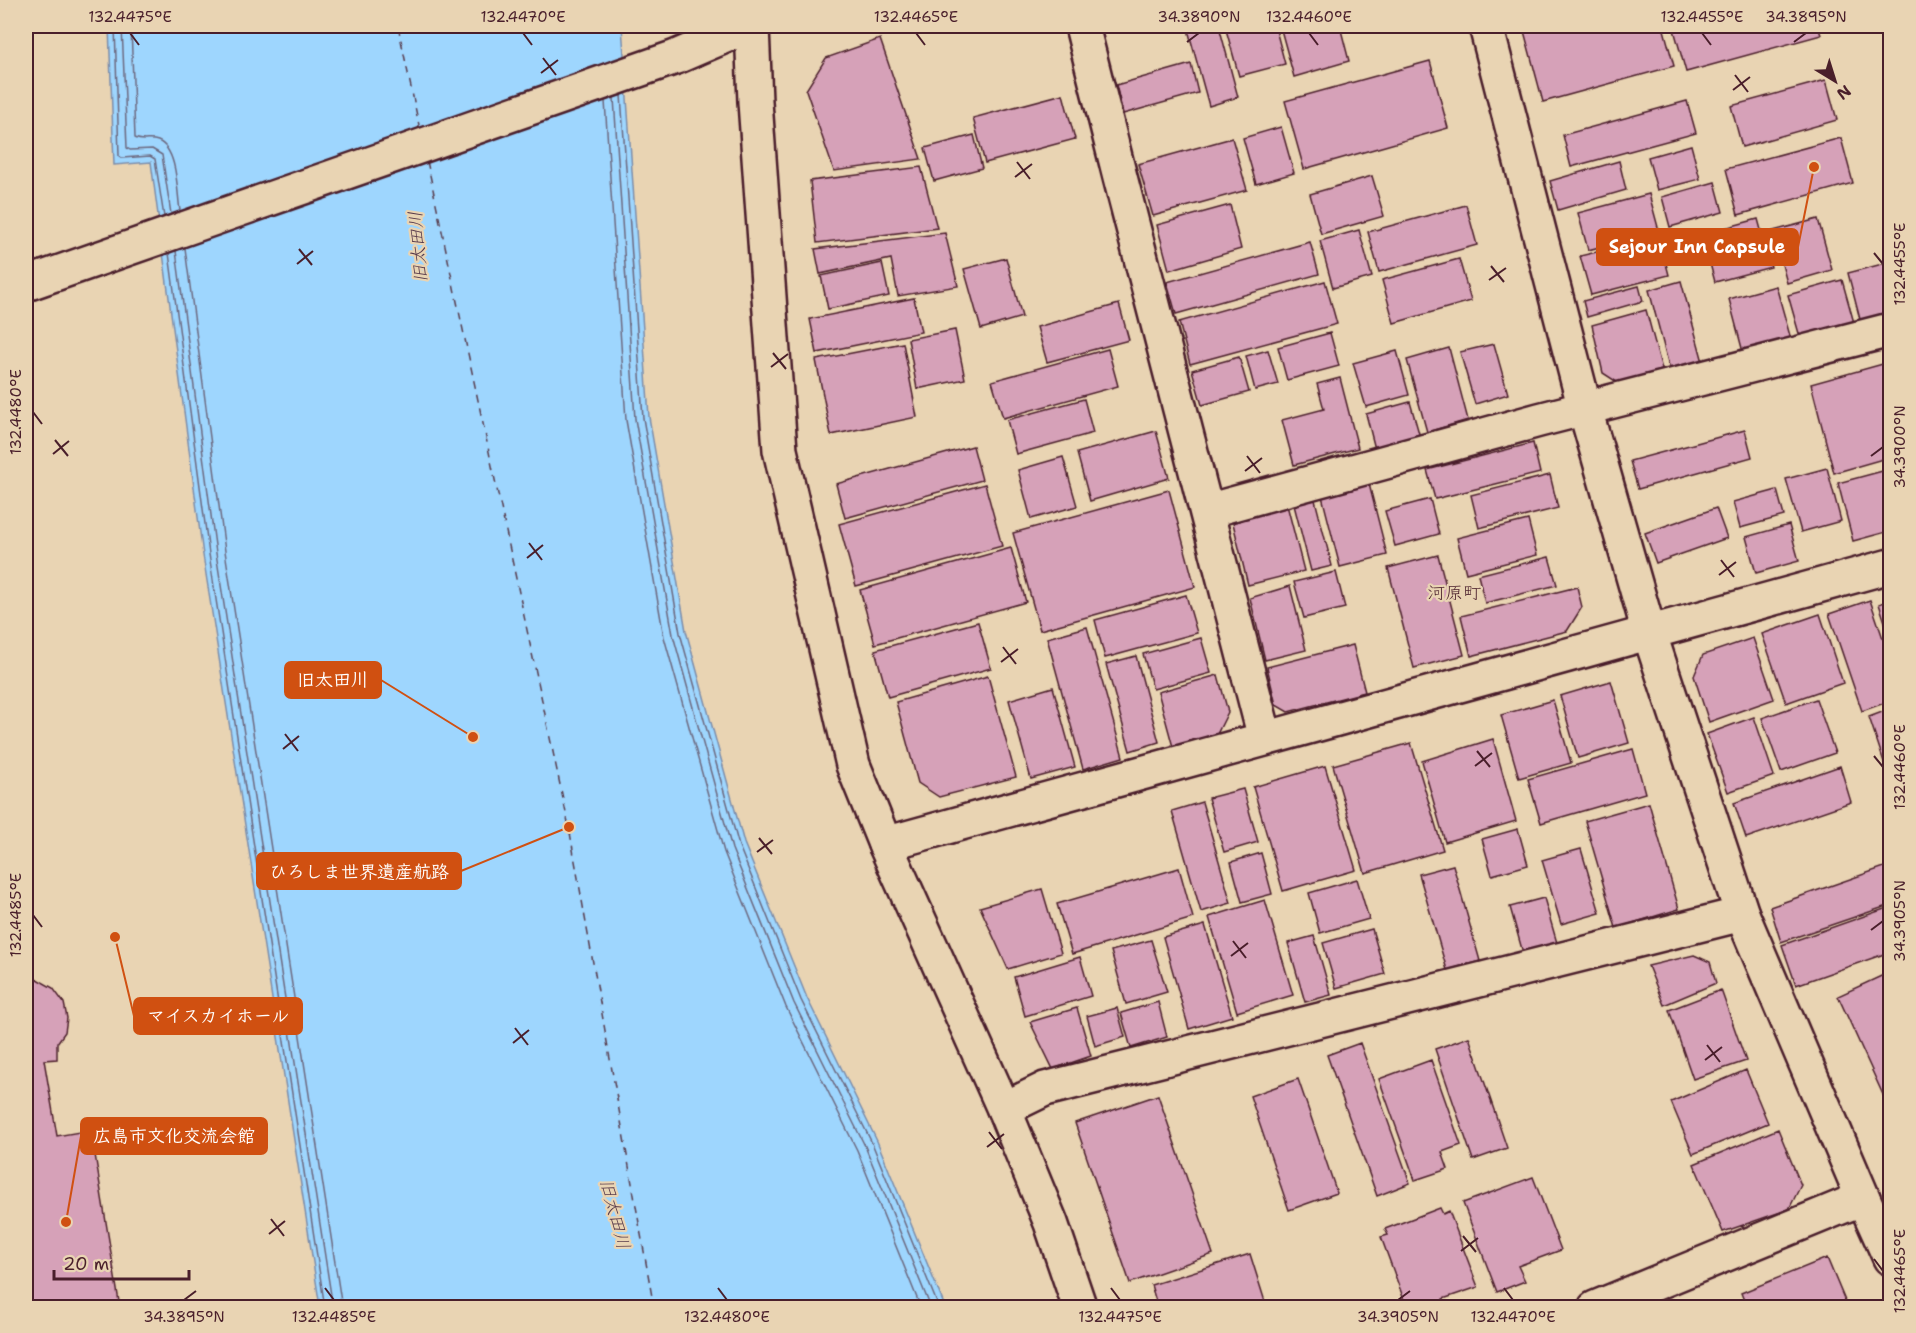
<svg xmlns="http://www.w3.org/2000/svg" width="1916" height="1333" viewBox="0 0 1916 1333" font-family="'Shantell Sans','Klee One',sans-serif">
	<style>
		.water { fill: #9ed6fe; stroke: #7c8daa; stroke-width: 1.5 }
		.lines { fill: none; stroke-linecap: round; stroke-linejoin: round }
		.shore { stroke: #6c687f; stroke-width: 1.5 }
		.ferry { stroke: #573a4b; stroke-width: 1.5; stroke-dasharray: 8 6; stroke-linecap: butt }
		.building { fill: #d6a1b8; stroke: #4a1f2b; stroke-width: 1.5 }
		.street-casing { stroke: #4a1f2b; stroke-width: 38 }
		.secondary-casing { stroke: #4a1f2b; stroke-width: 38 }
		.street { stroke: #e9d4b3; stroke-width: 33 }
		.secondary { stroke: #e9d4b3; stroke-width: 33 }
		.ticks { fill: none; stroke: #4a1f2b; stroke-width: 2 }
		.labels { text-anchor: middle; stroke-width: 4.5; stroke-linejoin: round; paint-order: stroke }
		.water-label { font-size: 18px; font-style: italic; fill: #573a4b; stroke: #e9d4b3 }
		.neighbourhood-label { font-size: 18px; fill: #4a1f2b; stroke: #e9d4b3 }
		.leader { fill: none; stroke: #d05011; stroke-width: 2 }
		.callout-dot { fill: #d05011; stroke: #e9d4b3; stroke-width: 2 }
		.callout { fill: #d05011; stroke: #d05011; stroke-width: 2 }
		.callout-label { font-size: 18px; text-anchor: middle; font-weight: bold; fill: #fff }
		.neatline { fill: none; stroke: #4a1f2b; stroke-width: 2 }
		.ticks-label { font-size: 15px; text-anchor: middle; fill: #4a1f2b }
	</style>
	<rect width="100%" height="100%" fill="#e9d4b3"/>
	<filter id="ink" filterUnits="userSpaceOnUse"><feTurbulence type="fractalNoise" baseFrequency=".0167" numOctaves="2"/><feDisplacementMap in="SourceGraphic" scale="12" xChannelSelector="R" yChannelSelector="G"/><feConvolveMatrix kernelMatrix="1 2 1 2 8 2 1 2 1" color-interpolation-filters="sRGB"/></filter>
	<g filter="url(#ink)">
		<path class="water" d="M109 26H622L649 417 686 631 744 843 807 998 877 1141 945 1307H320L203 555 151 162 114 165Z"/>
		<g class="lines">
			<path class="shore" d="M115 26 119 156 122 158 150 156 155 159 164 217
				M122 26 127 148 130 150 152 149 162 155 171 214
				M131 26 135 138C142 142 150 138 158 141 178 149 177 192 180 211
				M621 95 643 418 680 633 739 846 801 1000 872 1143 939 1308
				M614 98 635 419 673 635 732 849 794 1003 865 1146 931 1308
				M605 101 626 420 664 637 724 852 786 1007 857 1150 921 1308
				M185 248 225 551 342 1308
				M176 251 216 553 333 1308
				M169 253 209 554 325 1308"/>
			<path class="ferry" d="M398 26 420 130
				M427 161 569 827 654 1308"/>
		</g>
		<path class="building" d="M1187 26H1219L1238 97 1209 106Z
			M1225 26H1275L1285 64 1239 76Z
			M1280 26H1340L1349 61 1294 77Z
			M1543 26H1663L1674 66 1543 102 1524 31Z
			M1673 26H1818L1821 35 1686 72Z
			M880 39 921 159 834 171 806 90 826 58Z
			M1430 61 1448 128 1304 169 1285 101Z
			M1191 64 1198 93 1123 114 1116 85Z
			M1826 80 1837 120 1742 147 1731 106Z
			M1063 94 1075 139 985 163 973 118Z
			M1687 101 1696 133 1571 167 1563 135Z
			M1281 127 1294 173 1256 184 1243 138Z
			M974 135 982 168 934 181 925 148Z
			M1232 138 1247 190 1153 216 1138 164Z
			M1841 138 1853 183 1738 215 1726 169Z
			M1691 145 1700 179 1657 190 1648 157Z
			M1619 161 1626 190 1558 210 1550 181Z
			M921 167 937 228 817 243 810 181Z
			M1372 176 1384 216 1321 234 1310 194Z
			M1715 182 1723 212 1670 227 1662 197Z
			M1649 194 1659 231 1588 250 1578 213Z
			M1230 205 1241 249 1169 270 1157 225Z
			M1466 205 1477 245 1379 272 1368 232Z
			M1758 219 1771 267 1715 282 1702 234Z
			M1818 219 1832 270 1787 283 1773 231Z
			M1359 230 1372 277 1333 288 1320 241Z
			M945 233 958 286 898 296 891 259 820 274 815 249Z
			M1659 237 1669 275 1591 295 1580 256Z
			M1310 242 1319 274 1176 314 1167 282Z
			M1006 258 1022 317 981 329 964 269Z
			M1459 259 1471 301 1394 323 1382 280Z
			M1890 262V323L1863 331 1848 273Z
			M882 263 889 296 828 309 821 276Z
			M1842 280 1856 330 1802 344 1788 295Z
			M1325 281 1337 324 1190 364 1179 322Z
			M1681 281 1703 362 1670 370 1649 290Z
			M1639 286 1643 301 1587 317 1583 301Z
			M1776 286 1792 343 1744 356 1729 299Z
			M914 298 921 332 817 353 810 319Z
			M1119 304 1129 340 1047 362 1037 327Z
			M1646 310 1663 373 1623 386 1603 373 1592 325Z
			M955 330 965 379 917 389 908 339Z
			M1330 333 1339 366 1287 380 1278 347Z
			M903 343 917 417 831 435 816 360Z
			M1494 344 1508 394 1475 404 1460 352Z
			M1449 348 1468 420 1427 432 1407 360Z
			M1108 349 1118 386 1003 418 992 381Z
			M1268 350 1278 384 1255 390 1246 356Z
			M1397 351 1409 395 1366 407 1353 363Z
			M1239 357 1249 392 1202 405 1192 370Z
			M1890 362V457L1834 473 1811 384Z
			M1340 378 1358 448 1294 465 1282 420 1324 409 1317 384Z
			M1084 399 1093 433 1016 454 1007 420Z
			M1410 402 1420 437 1375 449 1366 414Z
			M1745 430 1752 457 1638 489 1630 461Z
			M1156 431 1169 478 1090 501 1077 453Z
			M1533 443 1540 473 1435 499 1427 470Z
			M973 446 982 480 845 518 836 484Z
			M1063 457 1077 506 1031 519 1018 470Z
			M1827 468 1841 521 1801 532 1786 479Z
			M1890 469V531L1853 541 1838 483Z
			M1550 475 1558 508 1479 528 1471 495Z
			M985 484 1002 546 856 586 839 524Z
			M1369 484 1387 555 1340 567 1322 496Z
			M1169 490 1195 587 1040 630 1013 533Z
			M1777 490 1784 516 1740 528 1733 502Z
			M1430 499 1439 534 1395 546 1385 511Z
			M1315 500 1332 566 1311 571 1294 505Z
			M1287 505 1304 571 1248 585 1232 519Z
			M1716 508 1727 538 1656 563 1645 533Z
			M1528 520 1537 555 1466 573 1457 538Z
			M1789 525 1799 561 1756 573 1746 537Z
			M1011 548 1026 602 875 644 860 590Z
			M1438 555 1464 655 1414 668 1388 568Z
			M1549 557 1557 585 1485 603 1478 575Z
			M1336 572 1345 608 1304 618 1294 582Z
			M1290 586 1306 650 1265 660 1250 598Z
			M1577 587 1582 607 1567 631 1471 656 1461 616Z
			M1186 595 1197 633 1105 658 1095 620Z
			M1870 600 1890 659V701L1862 711 1829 614Z
			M1890 600V637L1879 604Z
			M1820 614 1843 683 1786 703 1762 634Z
			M978 622 991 668 888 697 875 650Z
			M1087 627 1123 757 1083 769 1047 638Z
			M1201 638 1211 673 1153 689 1143 654Z
			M1753 638 1774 699 1709 722 1694 676 1703 655Z
			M1353 645 1365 692 1288 712 1276 705 1267 667Z
			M1136 656 1159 742 1130 751 1106 664Z
			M1218 675 1228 712 1217 734 1173 747 1158 692Z
			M988 676 1016 777 939 797 918 783 896 702Z
			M1611 681 1629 743 1578 758 1560 696Z
			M1053 687 1075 767 1031 779 1009 700Z
			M1816 699 1835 753 1781 772 1762 718Z
			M1553 700 1571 763 1519 778 1501 715Z
			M1890 709V773L1888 774 1869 717Z
			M1754 717 1774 776 1728 792 1707 734Z
			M1493 739 1516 821 1445 842 1422 761Z
			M1411 743 1443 850 1365 873 1333 765Z
			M1633 749 1645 793 1541 823 1528 779Z
			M1325 766 1356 870 1283 891 1253 787Z
			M1840 766 1851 802 1746 838 1734 803Z
			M1243 789 1258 842 1224 852 1208 798Z
			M1202 802 1231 903 1201 912 1172 811Z
			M1649 803 1679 909 1616 928 1585 821Z
			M1518 829 1528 865 1492 875 1482 839Z
			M1581 849 1600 913 1561 924 1542 860Z
			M1261 853 1272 894 1242 902 1231 862Z
			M1453 865 1480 961 1447 970 1419 874Z
			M1890 865V905L1781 942 1770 907Z
			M1179 868 1193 918 1072 954 1057 904Z
			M1357 879 1369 919 1320 933 1309 893Z
			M1042 889 1061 953 1008 969 980 907Z
			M1544 898 1557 943 1523 953 1510 907Z
			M1265 900 1293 995 1237 1012 1209 917Z
			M1890 907V952L1796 985 1782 945Z
			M1205 925 1232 1016 1189 1029 1163 937Z
			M1372 929 1385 974 1336 988 1323 943Z
			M1314 936 1331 995 1305 1002 1288 943Z
			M1151 940 1167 992 1126 1004 1111 951Z
			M1694 955 1710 962 1716 983 1664 1005 1648 966Z
			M1080 957 1091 996 1025 1016 1014 977Z
			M1890 972V1110L1838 996Z
			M26 978 37 979 53 988 64 1003 67 1018 65 1032 57 1043V1059L44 1060 57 1136 91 1130 120 1308H26Z
			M1721 990 1746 1061 1693 1079 1669 1010Z
			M1158 1002 1167 1037 1131 1048 1121 1013Z
			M1077 1008 1091 1056 1053 1069 1030 1022Z
			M1117 1008 1125 1037 1095 1046 1087 1016Z
			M1469 1037 1507 1148 1473 1160 1435 1049Z
			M1360 1043 1410 1183 1377 1196 1327 1055Z
			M1431 1060 1461 1145 1442 1152 1448 1169 1415 1180 1379 1079Z
			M1746 1070 1768 1123 1693 1154 1671 1102Z
			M1298 1079 1337 1193 1289 1210 1250 1096Z
			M1158 1095 1213 1254 1130 1283 1075 1123Z
			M1778 1129 1801 1185 1789 1209 1723 1232 1694 1164Z
			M1533 1177 1561 1250 1518 1266 1525 1281 1497 1292 1463 1203Z
			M1440 1208 1443 1214 1449 1211 1478 1287 1443 1299 1446 1308H1407L1381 1237 1388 1235 1385 1229Z
			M1250 1254 1267 1308H1158L1151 1285Z
			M1827 1258 1848 1308H1747L1741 1293Z"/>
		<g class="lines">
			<g class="street-casing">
				<path id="street" d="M1082 26 1120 177 1265 738
					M1207 511 1539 420 1890 330
					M885 844 1890 566
					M1004 1109 1045 1089 1742 914
					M1595 1308 1863 1198"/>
			</g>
			<g class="secondary-casing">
				<path id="secondary" d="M752 26 755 102 780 450 853 765 885 844 1004 1109 1051 1223 1080 1308
					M1486 26 1585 409 1649 632 1742 914 1863 1198 1890 1258
					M26 284 676 57 748 26"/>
			</g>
			<use href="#street" class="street"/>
			<use href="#secondary" class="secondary"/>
		</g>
	</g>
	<path class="ticks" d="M130 33 139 45M523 33 532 45M916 33 925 45M1309 33 1318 45M1702 33 1711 45M1187 42 1199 33M1794 42 1806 33M543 58 556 75M541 73 558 60M1735 75 1748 92M1733 90 1750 77M1017 162 1030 179M1015 177 1032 164M299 249 312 265M1874 253 1883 264M297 264 313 251M1491 266 1504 282M1489 280 1506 268M773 353 786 369M771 367 788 354M33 412 42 424M55 440 68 456M53 454 69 441M1247 456 1260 473M1871 456 1883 447M1245 471 1262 458M529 543 542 560M527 558 543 545M1721 560 1734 577M1719 575 1736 562M1003 647 1016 664M1001 662 1018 649M285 734 298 751M283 749 299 736M1477 751 1490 767M1874 756 1883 767M1475 766 1492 753M759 838 772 854M757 852 773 840M33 915 42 927M1871 930 1883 921M1233 941 1246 958M1231 956 1248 943M515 1028 528 1045M513 1043 529 1030M1707 1045 1720 1062M1705 1060 1722 1047M989 1132 1002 1149M987 1147 1004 1134M271 1219 284 1236M269 1234 285 1221M1463 1236 1476 1252M1461 1251 1478 1238M1874 1259 1883 1271M325 1288 334 1300M718 1288 727 1300M1111 1288 1120 1300M1504 1288 1513 1300M184 1300 196 1291M1398 1300 1410 1291"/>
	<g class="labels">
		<g class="water-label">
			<text transform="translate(418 247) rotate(-95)" y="6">旧太田川</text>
			<text transform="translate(615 1214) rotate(75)" y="6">旧太田川</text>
		</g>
		<g class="neighbourhood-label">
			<text x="1454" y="599">河原町</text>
		</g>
	</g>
	<path class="leader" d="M1814 167L1798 247M473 737L381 680M569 827L461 871M115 937L134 1016M66 1222L81 1136"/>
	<g class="callout-dot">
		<circle cx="1814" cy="167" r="6"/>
		<circle cx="473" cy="737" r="6"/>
		<circle cx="569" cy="827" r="6"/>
		<circle cx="115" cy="937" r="6"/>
		<circle cx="66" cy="1222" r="6"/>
	</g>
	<g class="callout">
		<rect x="1597" y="229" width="201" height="36" rx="6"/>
		<rect x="285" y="662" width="96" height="36" rx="6"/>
		<rect x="257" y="853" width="204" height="36" rx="6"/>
		<rect x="134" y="998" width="168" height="36" rx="6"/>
		<rect x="81" y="1118" width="186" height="36" rx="6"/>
	</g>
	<g class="callout-label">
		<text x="1697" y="253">Sejour Inn Capsule</text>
		<text x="333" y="686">旧太田川</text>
		<text x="359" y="878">ひろしま世界遺産航路</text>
		<text x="218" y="1022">マイスカイホール</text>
		<text x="174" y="1142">広島市文化交流会館</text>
	</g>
	<rect width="1916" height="1333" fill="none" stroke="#e9d4b3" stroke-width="66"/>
	<g transform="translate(1835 81) rotate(142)" stroke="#e9d4b3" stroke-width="4.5" paint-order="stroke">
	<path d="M0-4.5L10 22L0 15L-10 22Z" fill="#4a1f2b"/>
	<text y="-9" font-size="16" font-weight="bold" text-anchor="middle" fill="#4a1f2b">N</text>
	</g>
	<path d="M54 1270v9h135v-9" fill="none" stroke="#4a1f2b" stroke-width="3"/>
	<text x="63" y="1270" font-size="18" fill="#4a1f2b" stroke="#e9d4b3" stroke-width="4.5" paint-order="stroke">20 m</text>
	<rect x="33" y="33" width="1850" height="1267" class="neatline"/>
	<g class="ticks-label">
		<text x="130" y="22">132.4475°E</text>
		<text x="523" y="22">132.4470°E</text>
		<text x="916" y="22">132.4465°E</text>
		<text x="1199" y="22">34.3890°N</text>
		<text x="1309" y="22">132.4460°E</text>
		<text x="1702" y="22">132.4455°E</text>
		<text x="1806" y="22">34.3895°N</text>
		<text transform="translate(1900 264) rotate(-90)" y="5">132.4455°E</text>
		<text transform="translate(16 412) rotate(-90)" y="5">132.4480°E</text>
		<text transform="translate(1900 447) rotate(-90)" y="5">34.3900°N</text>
		<text transform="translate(1900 767) rotate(-90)" y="5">132.4460°E</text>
		<text transform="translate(16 915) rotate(-90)" y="5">132.4485°E</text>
		<text transform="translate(1900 921) rotate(-90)" y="5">34.3905°N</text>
		<text transform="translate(1900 1271) rotate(-90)" y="5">132.4465°E</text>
		<text x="184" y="1322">34.3895°N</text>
		<text x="334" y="1322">132.4485°E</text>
		<text x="727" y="1322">132.4480°E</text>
		<text x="1120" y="1322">132.4475°E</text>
		<text x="1398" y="1322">34.3905°N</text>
		<text x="1513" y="1322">132.4470°E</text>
	</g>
</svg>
